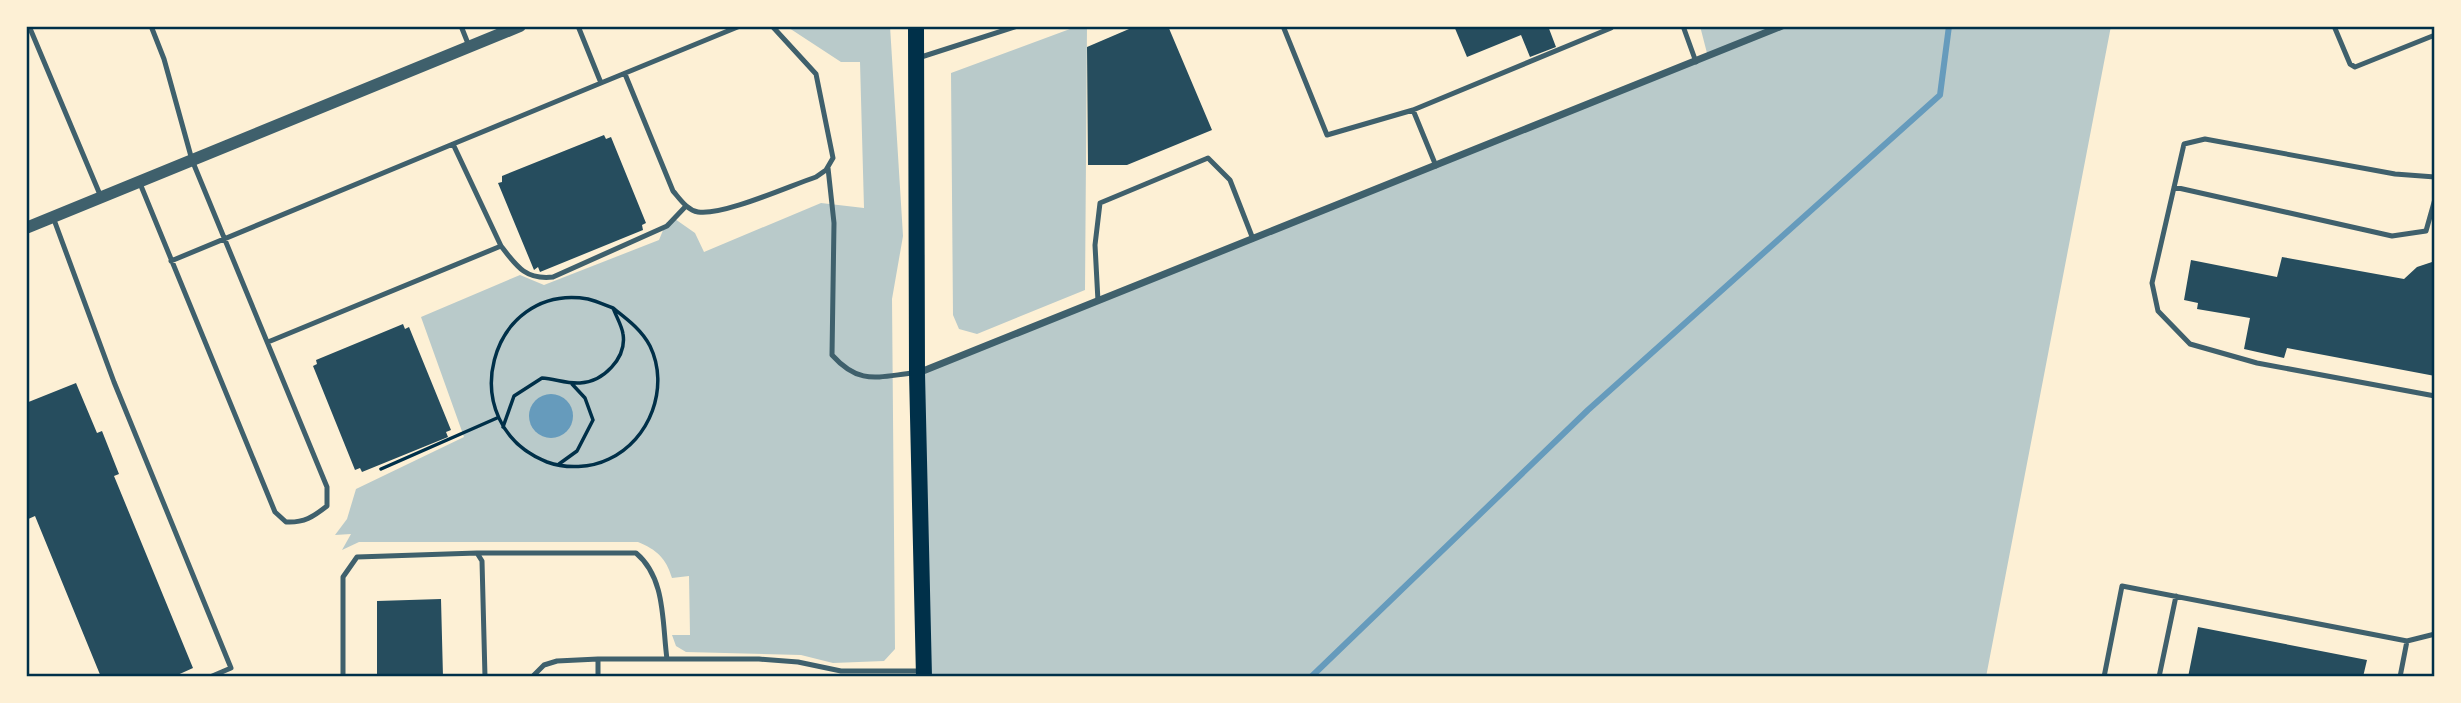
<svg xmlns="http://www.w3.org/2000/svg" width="2461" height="703" viewBox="0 0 2461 703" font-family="'Source Sans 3',sans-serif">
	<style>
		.green { fill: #b9caca }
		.water { fill: #669bbc }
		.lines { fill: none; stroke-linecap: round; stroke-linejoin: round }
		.stream { stroke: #669bbc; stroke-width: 6 }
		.building { fill: #264d5e }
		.path { stroke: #003049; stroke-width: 3.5 }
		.service { stroke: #3f606c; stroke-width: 5 }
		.minor { stroke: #3f606c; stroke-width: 7 }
		.tertiary { stroke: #3f606c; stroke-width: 12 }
		.primary { stroke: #003049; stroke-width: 16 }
		.neatline { fill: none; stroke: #003049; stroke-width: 2.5 }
	</style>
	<rect width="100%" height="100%" fill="#fdf0d5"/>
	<path class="green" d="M786 26H890L903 236 892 299 895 649 884 661 833 663 801 655 686 652 676 646 672 635H690L689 576 672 578C666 558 657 550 638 542H359L342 550 351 534 335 535 347 519 356 489 464 437 421 317 520 275 544 285 659 240 666 223 675 219 695 233 704 252 821 203 864 208 860 62H841Z
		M1078 26H1087L1085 290 977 334 959 329 953 315 951 73Z
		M1700 26H2111L1986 677H924L917 373 1708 57Z"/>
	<path class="water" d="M529 416a22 22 0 1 1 44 0a22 22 0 1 1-44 0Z"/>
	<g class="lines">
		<path class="stream" d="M1311 677 1588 410 1940 95 1949 26"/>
	</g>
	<path class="building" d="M1136 26H1168L1212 130 1127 165H1088L1087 47Z
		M1454 26H1548L1556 47 1530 57 1521 35 1467 57Z
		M604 135 606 139 611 137 646 223 642 225 643 230 540 272 538 267 534 270 498 183 502 182V176Z
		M2282 257 2404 279 2417 267 2435 261V376L2287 348 2284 358 2244 349 2250 318 2197 309 2198 303 2184 300 2191 260 2277 277Z
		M403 324 405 329 409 327 451 430 446 432 448 437 362 472 360 468 355 470 313 366 317 364 316 360Z
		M76 383 97 433 102 431 119 474 114 476 193 668 173 677H101L35 516 26 520V403Z
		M441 599 443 677H377V601Z
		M2198 627 2367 660 2363 677H2188Z"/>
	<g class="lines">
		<path class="path" d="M503 427 514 396 542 378C555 379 568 384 580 383 603 382 627 358 623 334 622 326 616 316 613 308 605 305 596 301 588 299 489 282 451 424 547 462 566 469 591 468 609 459 650 440 670 387 650 346 642 330 627 319 613 308
			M559 464 577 451 593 420 585 398 572 384
			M381 469 497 418"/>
		<path class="service" d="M29 26 101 197
			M461 26 469 46
			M1283 26 1327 135 1413 110 1436 166
			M1683 26 1696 62
			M2334 26 2350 64 2355 67 2435 35
			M918 58 1018 26
			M625 74 673 191C680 199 687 210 698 212 723 216 789 186 816 177L826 170 833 158 816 74 772 26
			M601 83 740 26
			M1413 110 1611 28
			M828 168 834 223 832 355C859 385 876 377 913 373
			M2435 177 2395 174 2205 139 2184 144 2152 283 2158 311 2190 344 2257 363 2435 396
			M139 181 275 512 286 522C304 523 313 517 327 506V487L192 160 164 59 151 26
			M2174 187 2392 236 2426 231 2435 199
			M53 217 114 382 231 668 210 677
			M501 246C517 267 526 280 553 277L667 226 686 206
			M171 261 453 144
			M1098 301 1095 245 1100 203 1208 158 1230 180 1253 239
			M268 342 501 246 453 144 601 83 578 26
			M477 553H636C666 578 662 623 667 659
			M598 659V677
			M343 677V577L357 557 477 553 482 561 485 677
			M532 677 544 665 557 661 598 659H759L798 662 841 671H921
			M2104 677 2122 586 2407 641 2435 634
			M2159 677 2176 596
			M2400 677 2407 641"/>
		<path class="minor" d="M918 373 1782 26"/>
		<path class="tertiary" d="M26 228 520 26"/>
		<path class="primary" d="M916 26 917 373 924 677"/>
	</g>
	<rect width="2461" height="703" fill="none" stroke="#fdf0d5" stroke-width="56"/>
	<rect x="28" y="28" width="2405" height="647" class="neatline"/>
</svg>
